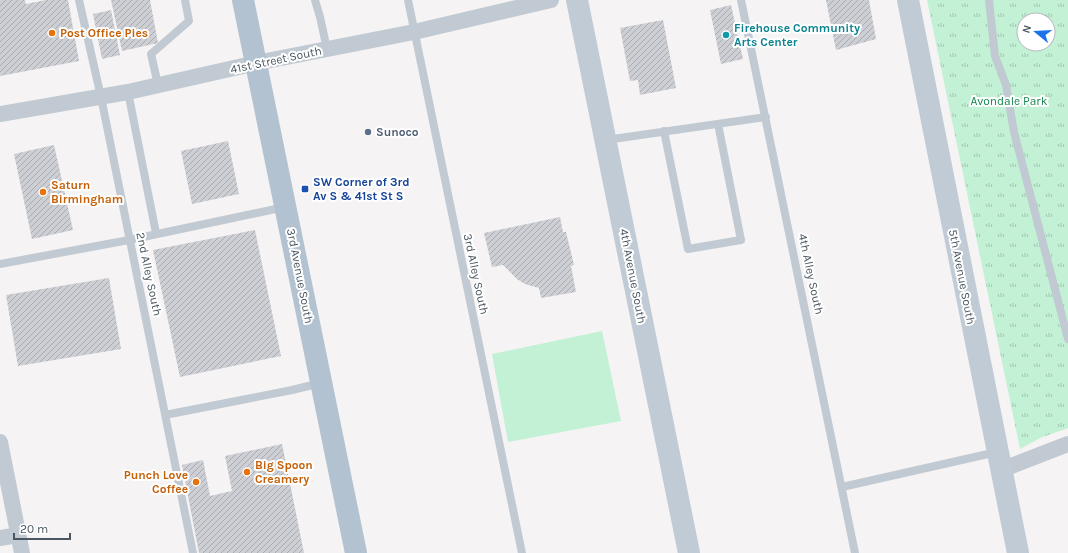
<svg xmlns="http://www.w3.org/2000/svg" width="1068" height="553" viewBox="0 0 1068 553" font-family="Karla,sans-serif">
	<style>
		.park { fill: url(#park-tufts); fill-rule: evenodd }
		.garden { fill: #c3f1d5 }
		.building { fill: url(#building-hatch) }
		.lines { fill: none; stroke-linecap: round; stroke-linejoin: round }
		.lane { stroke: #c1cad2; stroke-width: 8 }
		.street { stroke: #c1cad2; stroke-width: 16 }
		.secondary { stroke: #c1cbd6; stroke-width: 22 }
		.primary { stroke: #b3c2d1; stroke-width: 22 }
		.food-dot { fill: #e8710a; stroke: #fff; stroke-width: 1.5 }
		.culture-dot { fill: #0f9aa8; stroke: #fff; stroke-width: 1.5 }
		.service-dot { fill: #5c6f8a; stroke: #fff; stroke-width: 1.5 }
		.transit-dot { fill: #1a4fb4; stroke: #fff; stroke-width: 1.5 }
		.labels { text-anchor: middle; stroke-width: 4; stroke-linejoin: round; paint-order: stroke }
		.culture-label { font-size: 12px; font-weight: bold; fill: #0d838f; stroke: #fff; text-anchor: start }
		.food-label { font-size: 12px; font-weight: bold; fill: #c56008; stroke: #fff; text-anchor: start }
		.street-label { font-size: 12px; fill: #4a5661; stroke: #fff }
		.park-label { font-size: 12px; fill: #17864f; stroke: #fff }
		.service-label { font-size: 12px; font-weight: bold; fill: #4e5e75; stroke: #fff; text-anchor: start }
		.transit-label { font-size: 12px; font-weight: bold; fill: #164399; stroke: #fff; text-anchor: start }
	</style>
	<defs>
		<pattern id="park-tufts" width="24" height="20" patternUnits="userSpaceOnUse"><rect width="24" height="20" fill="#c3f1d5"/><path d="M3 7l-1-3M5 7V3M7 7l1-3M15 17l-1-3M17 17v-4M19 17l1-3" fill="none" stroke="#a0c6b0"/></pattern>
		<pattern id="building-hatch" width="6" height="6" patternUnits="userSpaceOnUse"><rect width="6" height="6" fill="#cdcfd5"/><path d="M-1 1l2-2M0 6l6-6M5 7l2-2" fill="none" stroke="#a8abb0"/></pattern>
	</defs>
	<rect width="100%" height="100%" fill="#f5f3f3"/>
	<path class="park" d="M927 0H1068V428L1040 438 1020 449ZM1024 20H1048V44H1024Z"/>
	<path class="garden" d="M602 331 621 421 508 442 492 354Z"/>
	<path class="building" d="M0 0H25L26 4 46 0H68L79 61 0 76Z
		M111 0H150L158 43 122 51Z
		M826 0H869L876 39 836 50Z
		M731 5 743 59 721 64 710 10Z
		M111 10 120 55 102 59 93 14Z
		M663 20 676 88 640 95 638 80 630 81 620 28Z
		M228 141 239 194 192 204 181 151Z
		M54 145 73 230 32 239 14 154Z
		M560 217 563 232H566L574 265 571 266 576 292 541 298 539 288 525 284 517 279 503 265 492 267 484 233Z
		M255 230 281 356 180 377 153 250Z
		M109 278 121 349 18 366 6 295Z
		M282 444 304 553H199L182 465 203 460 210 496 232 491 225 456Z"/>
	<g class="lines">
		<path class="lane" d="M79 0 101 97 193 553
			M315 0 320 17 327 49
			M408 0 522 553
			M741 0 855 553
			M989 0 995 56 1006 85 1014 132 1068 339
			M158 85 151 54 189 21 185 0
			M128 92 156 233
			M664 131 688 249 741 240 718 124
			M606 140 766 117
			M0 264 129 240 285 207
			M165 415 292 390 321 383
			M842 487 997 452"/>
		<path class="street" d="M0 114 128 92 256 63 414 32 551 0
			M0 442 22 553
			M1001 470 1068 444
			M0 538 18 535"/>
		<path class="secondary" d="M577 0 689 553
			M908 0 1018 553"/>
		<path class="primary" d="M243 0 356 553"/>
	</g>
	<g class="food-dot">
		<circle cx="52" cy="33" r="4"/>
		<circle cx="43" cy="192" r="4"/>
		<circle cx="247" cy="472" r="4"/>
		<circle cx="196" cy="482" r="4"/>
	</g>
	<circle class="culture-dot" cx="726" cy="35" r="4"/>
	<circle class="service-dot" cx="368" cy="132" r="4"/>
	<rect class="transit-dot" x="301" y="185" width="8" height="8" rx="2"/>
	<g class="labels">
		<g class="culture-label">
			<text x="734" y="32">Firehouse Community<tspan x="734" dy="14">Arts Center</tspan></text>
		</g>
		<g class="food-label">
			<text x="60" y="37">Post Office Pies</text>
			<text x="51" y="189">Saturn<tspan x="51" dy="14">Birmingham</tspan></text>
			<text x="255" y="469">Big Spoon<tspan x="255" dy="14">Creamery</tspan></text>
			<text x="188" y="479" text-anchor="end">Punch Love<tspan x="188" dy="14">Coffee</tspan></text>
		</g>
		<g class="street-label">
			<text transform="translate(276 60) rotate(-12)" y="4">41st Street South</text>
			<text transform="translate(149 274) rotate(78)" y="4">2nd Alley South</text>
			<text transform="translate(476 274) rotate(78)" y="4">3rd Alley South</text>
			<text transform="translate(811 274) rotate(78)" y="4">4th Alley South</text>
			<text transform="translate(300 276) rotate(79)" y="4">3rd Avenue South</text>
			<text transform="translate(633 276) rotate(79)" y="4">4th Avenue South</text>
			<text transform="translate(962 277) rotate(79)" y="4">5th Avenue South</text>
		</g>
		<g class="park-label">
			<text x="1009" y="105">Avondale Park</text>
		</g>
		<g class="service-label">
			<text x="376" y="136">Sunoco</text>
		</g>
		<g class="transit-label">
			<text x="313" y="186">SW Corner of 3rd<tspan x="313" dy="14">Av S &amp; 41st St S</tspan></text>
		</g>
	</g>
	<g transform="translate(1036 32) rotate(288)"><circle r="19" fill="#ffffff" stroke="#b7bbc0"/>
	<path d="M0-3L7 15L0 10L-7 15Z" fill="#1a73e8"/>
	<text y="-6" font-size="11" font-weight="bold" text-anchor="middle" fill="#4a5661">N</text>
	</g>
	<path d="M14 533v6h56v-6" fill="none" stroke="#4a5661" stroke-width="2"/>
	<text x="20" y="533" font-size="12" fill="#4a5661" stroke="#ffffff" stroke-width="3" paint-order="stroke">20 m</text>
</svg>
